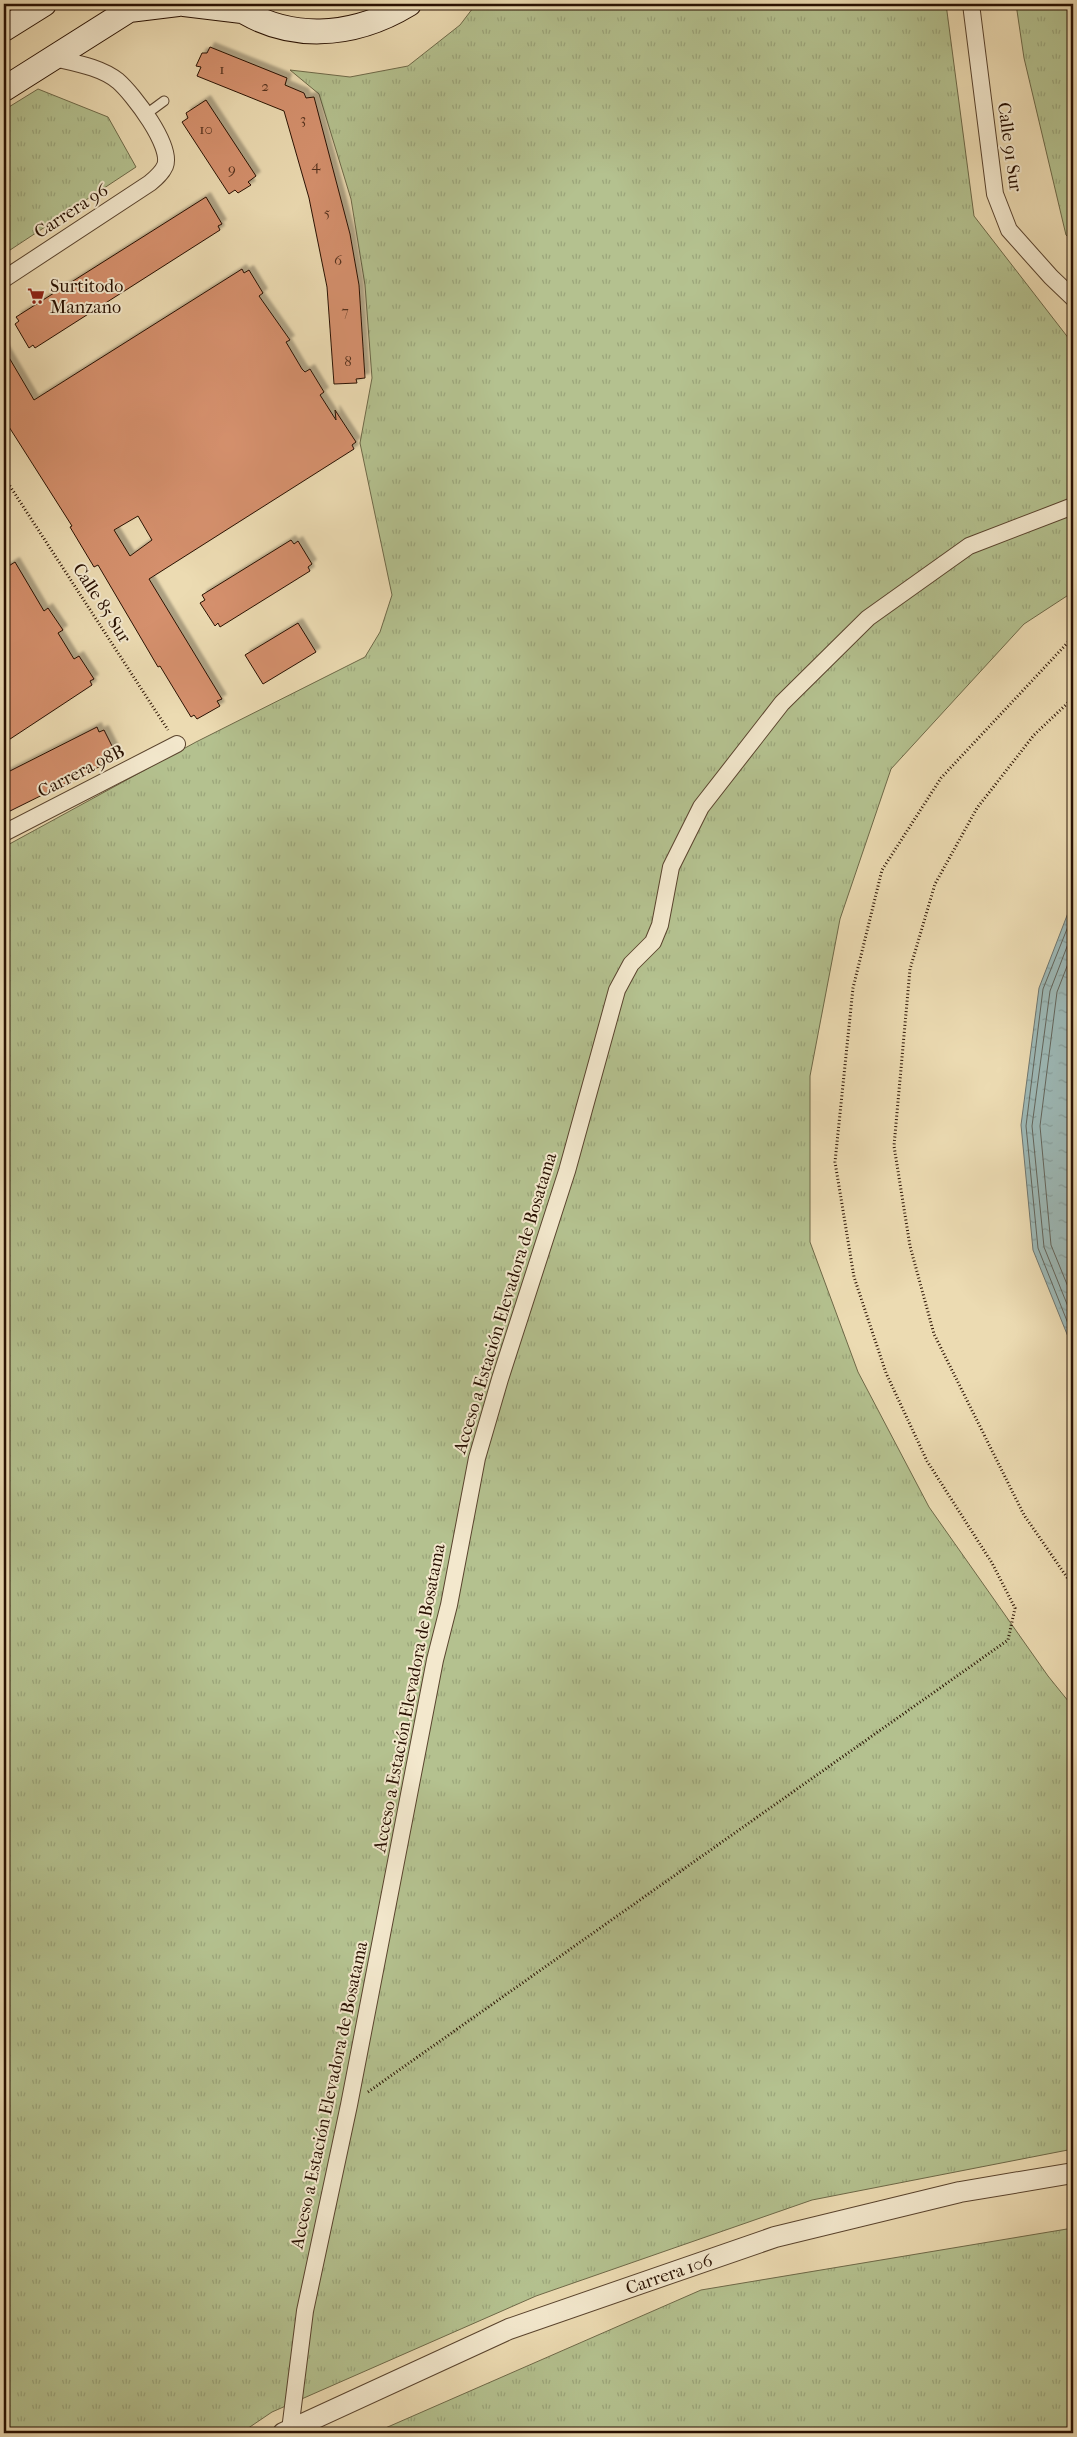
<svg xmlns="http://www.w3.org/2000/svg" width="1077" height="2437" viewBox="0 0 1077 2437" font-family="'IM FELL French Canon',serif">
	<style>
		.grass { fill: url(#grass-tufts); stroke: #6e6948 }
		.water { fill: url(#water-ripples); stroke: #6f766f }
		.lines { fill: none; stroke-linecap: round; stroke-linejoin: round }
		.shore { stroke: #63655c; stroke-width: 1 }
		.building { fill: #d5906d; stroke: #291102; fill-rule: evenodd; filter: url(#shadow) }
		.service-casing { stroke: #5a442e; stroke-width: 11 }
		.minor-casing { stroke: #5a442e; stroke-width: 18 }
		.tertiary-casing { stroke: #5a442e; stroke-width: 22 }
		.secondary-casing { stroke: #291102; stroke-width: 26 }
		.path { stroke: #291102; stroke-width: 3; stroke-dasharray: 1 2.5; stroke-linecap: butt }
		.service { stroke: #f3e8cd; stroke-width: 9 }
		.minor { stroke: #f3e8cd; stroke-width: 16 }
		.tertiary { stroke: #f3e8cd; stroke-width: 20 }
		.secondary { stroke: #f3e8cd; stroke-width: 24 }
		.labels { text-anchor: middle; stroke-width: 4; stroke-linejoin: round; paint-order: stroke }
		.number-label { font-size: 15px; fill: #54311d }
		.street-label { font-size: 18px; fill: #291102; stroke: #f3e8cd }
		.poi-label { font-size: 18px; fill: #291102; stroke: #f3e8cd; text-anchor: start }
	</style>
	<defs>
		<pattern id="grass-tufts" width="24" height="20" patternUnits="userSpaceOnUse" patternTransform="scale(1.25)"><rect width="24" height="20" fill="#b4c18f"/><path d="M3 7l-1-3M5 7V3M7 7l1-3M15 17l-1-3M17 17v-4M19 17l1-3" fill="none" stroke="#9ba57a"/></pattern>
		<pattern id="water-ripples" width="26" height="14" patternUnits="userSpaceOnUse" patternTransform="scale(1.25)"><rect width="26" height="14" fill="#9db9b7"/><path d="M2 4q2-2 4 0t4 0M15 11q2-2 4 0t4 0" fill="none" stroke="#879e9c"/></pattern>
		<filter id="shadow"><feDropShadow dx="4.5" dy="-4.5" stdDeviation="1" flood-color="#0004"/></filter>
	</defs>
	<rect width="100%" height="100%" fill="#ecdbb2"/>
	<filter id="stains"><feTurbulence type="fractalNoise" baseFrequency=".004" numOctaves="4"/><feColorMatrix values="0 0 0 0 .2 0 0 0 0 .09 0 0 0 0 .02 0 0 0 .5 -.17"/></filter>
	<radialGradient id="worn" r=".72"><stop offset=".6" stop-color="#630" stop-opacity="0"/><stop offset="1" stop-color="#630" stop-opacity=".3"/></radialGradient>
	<path class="grass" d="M476 4H946L974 216 1073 344V592L1024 624 891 769 840 919 810 1076V1242L858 1372 929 1507 1048 1676 1073 1707V2149L812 2200 536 2296 272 2412 241 2433H4V847L196 742 365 657 380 632 392 595 360 443 372 378 365 285 351 199 319 94 290 70 350 77 408 66 460 25Z
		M1016 4H1073V242L1066 235 1024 58Z
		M38 89 108 117 136 167 4 254V110Z
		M1073 2228V2433H374L701 2290Z"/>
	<path class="water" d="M1073 900V1349L1033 1250 1021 1125 1039 988Z"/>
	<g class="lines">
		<path class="shore" d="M1073 914 1043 989 1026 1126 1038 1248 1073 1336
			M1073 931 1050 991 1032 1126 1044 1247 1073 1319
			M1073 951 1057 992 1040 1126 1051 1245 1073 1299"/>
	</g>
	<path class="building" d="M210 47 287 78 285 85 304 93 306 98 314 97 350 234 359 285 365 378 356 379 357 383 334 384 327 287 309 198 284 111 197 76 201 67 196 66 202 53H207Z
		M206 100 256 176 248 182 251 185 238 193 235 190 229 194 182 122 188 118 186 113Z
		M206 197 222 224 218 226 220 230 35 348 33 345 29 348 15 324 19 321 16 317Z
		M242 269 244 273 249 270 263 293 259 296 290 340 286 342 302 369 305 372 310 369 324 392 320 395 322 398 336 420 335 410 356 442 352 445 354 449 149 579 222 699 217 701 220 706 197 719 194 715 191 717 160 666 158 667 98 565 94 567 70 527 72 526 4 419V349L34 400ZM138 516 152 540 130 556 114 530Z
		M291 540 294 544 298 541 312 564 308 567 310 571 220 627 218 623 215 626 200 603 205 600 202 595Z
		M15 562 44 611 48 608 63 630 58 633 74 659 79 656 94 679 90 681 92 685 4 743V569Z
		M298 623 316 652 263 684 245 655Z
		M97 727 99 732 104 730 116 754 111 756 113 760 4 814V774Z"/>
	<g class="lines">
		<g class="service-casing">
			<path id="service" d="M145 115 164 101"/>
		</g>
		<g class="minor-casing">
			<path id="minor" d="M971 4 995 194 1009 230 1051 277 1073 298
				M4 279 150 183C156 178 162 173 165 166 173 146 133 94 118 81 101 67 75 63 54 58
				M4 833 177 744
				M290 2430 305 2311 349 2105 435 1660 449 1605 477 1458 500 1379 567 1171 617 990 631 964 653 942 660 925 671 867 701 807 782 703 868 618 969 546 1073 506"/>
		</g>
		<g class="tertiary-casing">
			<path id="tertiary" d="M283 2433 509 2329 775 2237 960 2192 1073 2173"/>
		</g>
		<g class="secondary-casing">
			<path id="secondary" d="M184 4 242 11
				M232 4C287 43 353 38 409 4
				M4 29 44 4
				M4 89 129 10 178 4"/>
		</g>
		<path class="path" d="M4 477 168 730
			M1073 698 1034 735 977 808 935 884 910 969 894 1146 910 1246 934 1334 1024 1515 1073 1586
			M368 2092 1008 1640 1015 1608 992 1563 927 1461 886 1373 854 1277 835 1162 853 988 882 870 941 778 1073 637"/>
		<use href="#service" class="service"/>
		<use href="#minor" class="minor"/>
		<use href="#tertiary" class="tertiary"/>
		<use href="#secondary" class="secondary"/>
	</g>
	<defs>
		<g id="supermarket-bare" transform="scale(1.35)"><path d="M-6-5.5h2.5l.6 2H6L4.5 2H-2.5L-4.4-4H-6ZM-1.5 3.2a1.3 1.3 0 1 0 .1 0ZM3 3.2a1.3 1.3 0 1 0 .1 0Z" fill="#8f2418" stroke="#f3e8cd" stroke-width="2.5" paint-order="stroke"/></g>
	</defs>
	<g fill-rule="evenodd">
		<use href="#supermarket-bare" x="36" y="296"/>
	</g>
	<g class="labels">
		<g class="number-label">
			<text x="222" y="74">1</text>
			<text x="265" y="91">2</text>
			<text x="303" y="124">3</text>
			<text x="206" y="134">10</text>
			<text x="316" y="170">4</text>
			<text x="232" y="174">9</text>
			<text x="327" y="217">5</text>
			<text x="338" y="265">6</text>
			<text x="345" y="316">7</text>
			<text x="348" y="366">8</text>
		</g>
		<g class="street-label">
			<text transform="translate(1010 147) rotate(82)" y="6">Calle 91 Sur</text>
			<text transform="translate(71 211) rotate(-33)" y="6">Carrera 96</text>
			<text transform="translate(102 603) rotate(57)" y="6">Calle 85 Sur</text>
			<text transform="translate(81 771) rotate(-27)" y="6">Carrera 98B</text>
			<text transform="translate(505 1303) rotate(-73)" y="6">Acceso a Estación Elevadora de Bosatama</text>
			<text transform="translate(409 1698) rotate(-79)" y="6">Acceso a Estación Elevadora de Bosatama</text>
			<text transform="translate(329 2095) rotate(-78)" y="6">Acceso a Estación Elevadora de Bosatama</text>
			<text transform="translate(669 2274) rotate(-19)" y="6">Carrera 106</text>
		</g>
		<g class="poi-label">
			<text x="50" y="292">Surtitodo<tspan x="50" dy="21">Manzano</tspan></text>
		</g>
	</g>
	<rect width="1077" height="2437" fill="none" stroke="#ecdbb2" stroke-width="20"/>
	<rect x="5" y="5" width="1067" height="2427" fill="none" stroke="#291102" stroke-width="2.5"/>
	<rect x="10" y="10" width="1057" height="2417" fill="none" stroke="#291102"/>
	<rect width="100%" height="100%" filter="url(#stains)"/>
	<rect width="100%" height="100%" fill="url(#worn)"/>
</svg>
